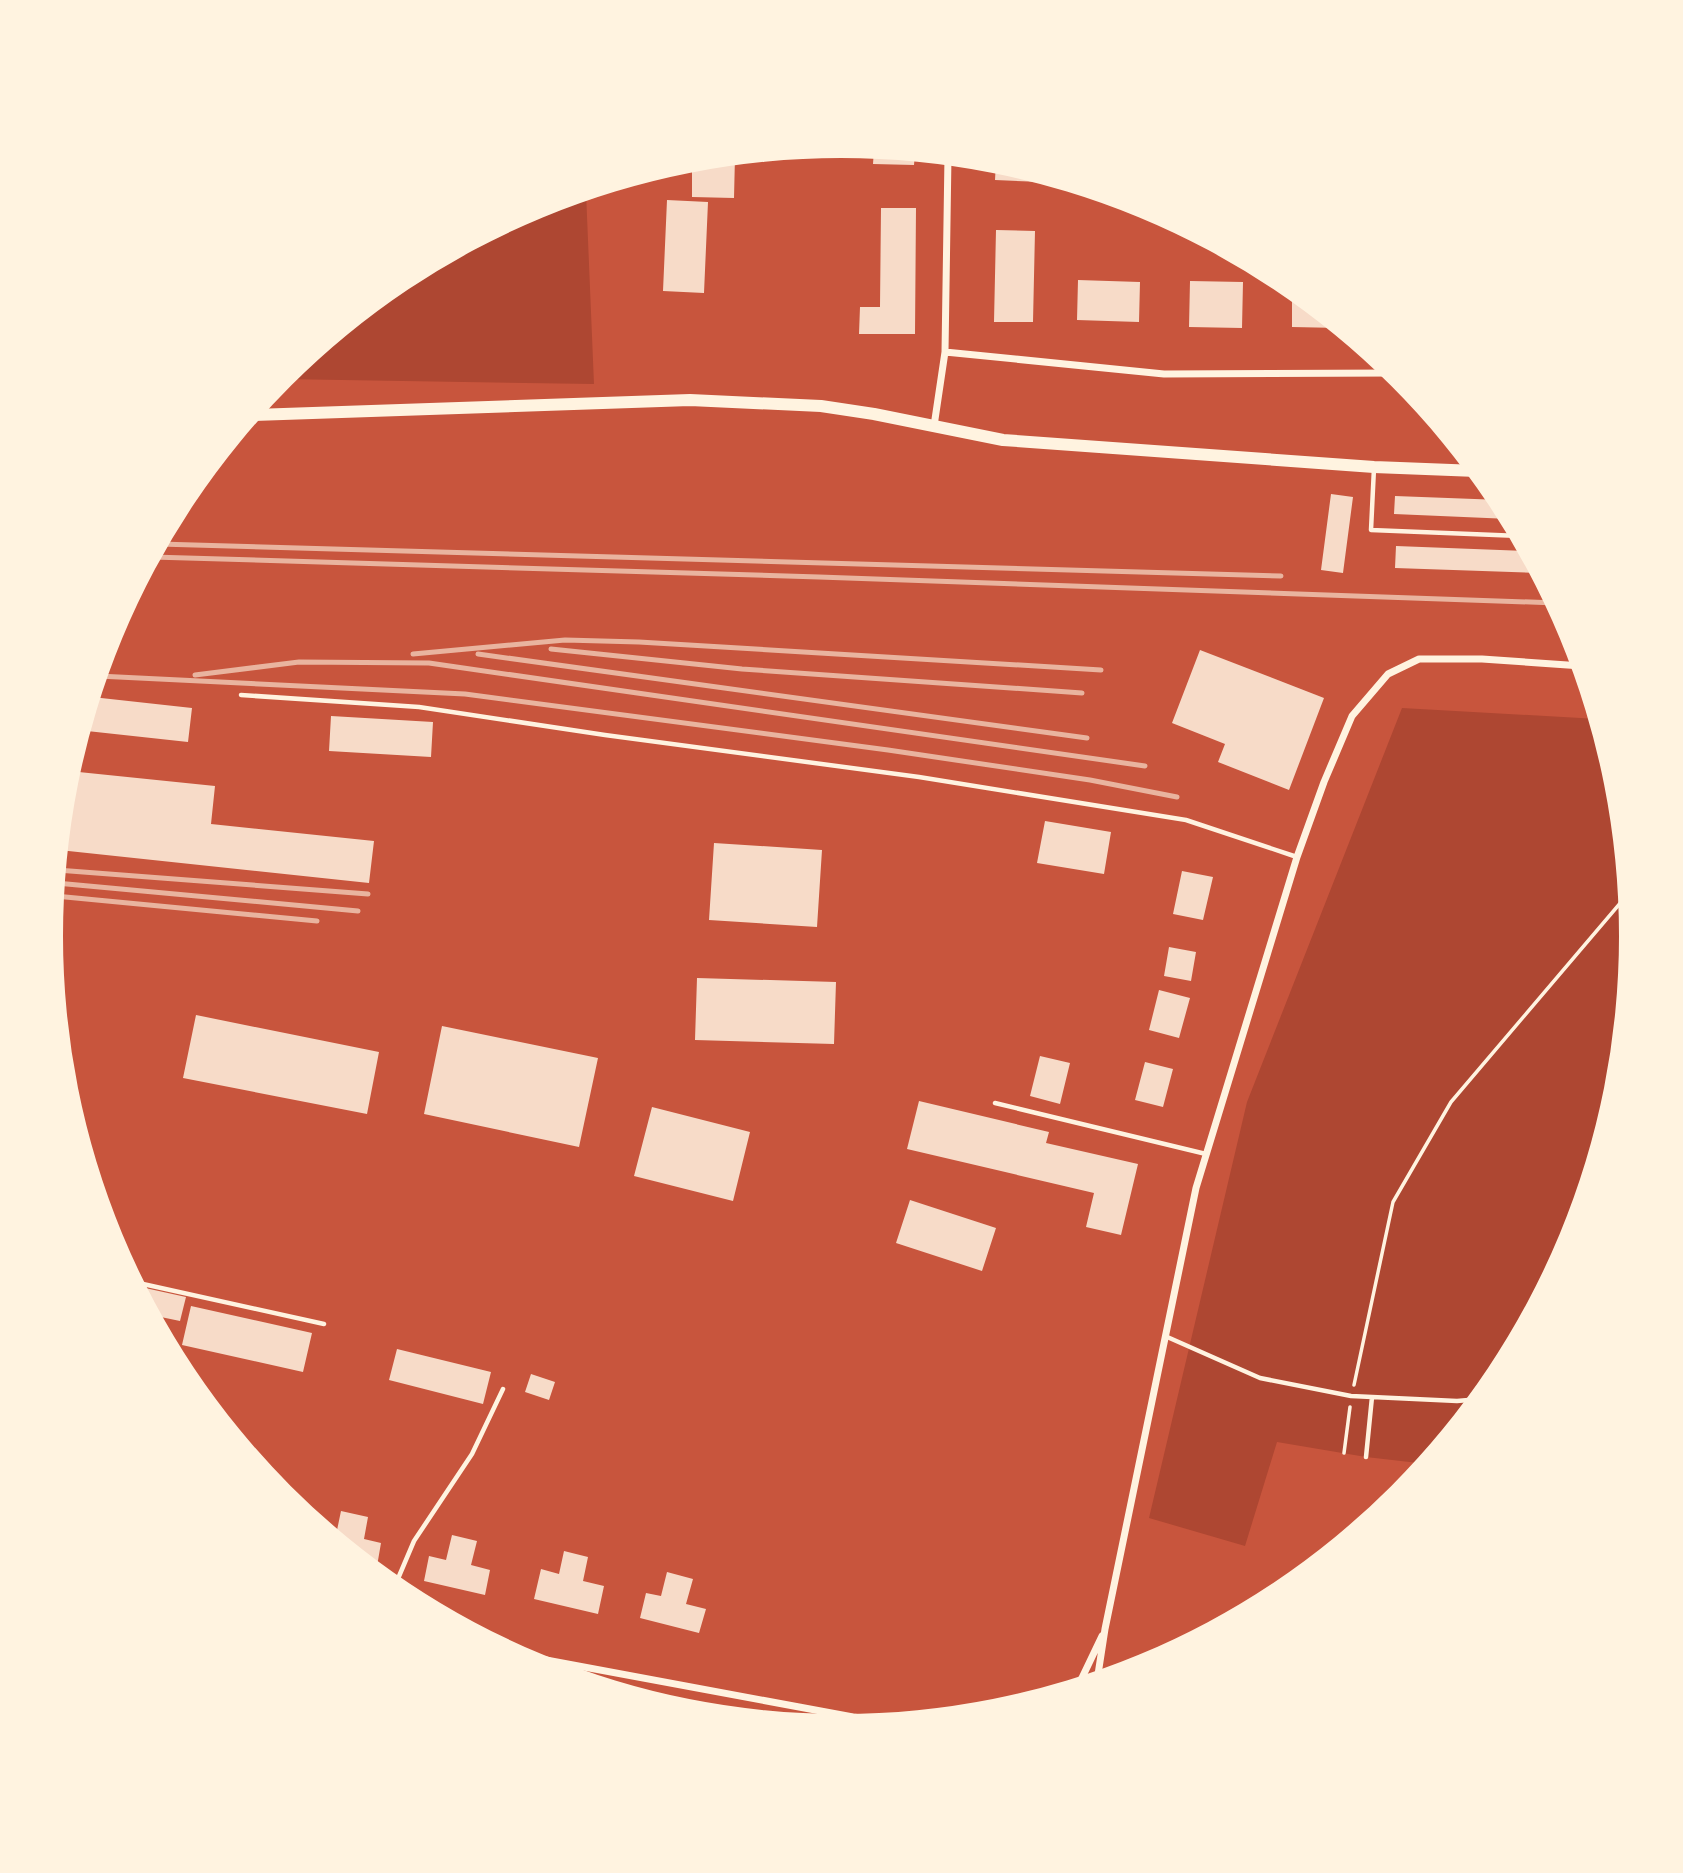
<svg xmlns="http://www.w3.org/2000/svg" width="1683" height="1873" viewBox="0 0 1683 1873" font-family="Bitter,serif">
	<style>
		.green { fill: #ae4732 }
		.building { fill: #f7dbc8 }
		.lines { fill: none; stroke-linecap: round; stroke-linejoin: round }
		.path { stroke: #fff3e0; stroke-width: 3.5 }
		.service { stroke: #fff3e0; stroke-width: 4.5 }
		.minor { stroke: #fff3e0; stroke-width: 7 }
		.tertiary { stroke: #fff3e0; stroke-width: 12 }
		.rail { stroke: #e9b49f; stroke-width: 5 }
	</style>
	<rect width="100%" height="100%" fill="#c8553d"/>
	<path class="green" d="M586 192 594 384 281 379 403 279 539 206Z
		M1402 708 1598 719 1617 783 1632 937 1617 1091 1572 1239 1499 1376 1427 1464 1366 1457 1277 1442 1245 1546 1149 1518 1247 1102Z"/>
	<path class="building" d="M874 149 915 153 914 165 873 164Z
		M735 156 734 198 692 197V160Z
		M996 161 1042 175V182L995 180Z
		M667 200 708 202 704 293 663 291Z
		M881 208H916L915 334H859L860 307H880Z
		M996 230 1035 231 1033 322H994Z
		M1078 280 1140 282 1139 322 1077 320Z
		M1190 281 1243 282 1242 328 1189 327Z
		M1292 288 1300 295 1340 328 1292 327Z
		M1331 494 1353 497 1343 573 1321 570Z
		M1395 496 1501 500 1510 519 1394 514Z
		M1396 546 1528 551 1539 573 1395 568Z
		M1200 650 1324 698 1289 790 1218 762 1225 744 1172 723Z
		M92 697 192 708 188 742 87 731Z
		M331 716 433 722 431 757 329 751Z
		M69 771 215 786 211 824 374 841 369 883 59 850 66 782Z
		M1045 821 1111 832 1104 874 1037 863Z
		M714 843 822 850 817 927 709 920Z
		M1182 871 1213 877 1203 920 1173 914Z
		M1169 947 1196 952 1191 981 1164 976Z
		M697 978 836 982 834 1044 695 1040Z
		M1159 990 1190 998 1179 1038 1149 1030Z
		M196 1015 379 1052 367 1114 183 1078Z
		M442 1026 598 1058 579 1147 424 1114Z
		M1040 1056 1070 1063 1060 1104 1030 1096Z
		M1145 1062 1173 1069 1163 1107 1135 1100Z
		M919 1101 1049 1132 1046 1143 1138 1164 1121 1235 1086 1227 1094 1193 907 1149Z
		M652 1107 750 1132 733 1201 634 1176Z
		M910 1200 996 1228 982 1271 896 1243Z
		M136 1286 186 1297 180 1321 156 1316 155 1321Z
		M191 1306 312 1333 303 1372 182 1345Z
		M397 1349 491 1372 483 1404 389 1380Z
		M531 1374 555 1382 549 1400 525 1392Z
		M341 1511 368 1517 364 1539 381 1543 376 1572 328 1533 336 1535Z
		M452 1535 477 1541 471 1565 490 1570 485 1595 424 1581 429 1556 446 1560Z
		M564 1551 588 1557 583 1581 604 1586 598 1614 534 1599 541 1569 559 1574Z
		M667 1572 693 1579 686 1604 706 1609 699 1633 640 1618 646 1593 661 1596Z"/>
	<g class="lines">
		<path class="path" d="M1354 1385 1393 1202 1451 1102 1628 894
			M1344 1453 1350 1407"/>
		<path class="service" d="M1374 468 1371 530 1520 536
			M241 695 419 707 605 735 919 777 1186 820 1297 857
			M995 1103 1206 1154
			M134 1282 324 1324
			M1165 1336 1260 1378 1351 1396 1457 1401 1480 1399
			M1366 1457 1372 1397
			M394 1588 414 1541 472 1454 503 1389"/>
		<path class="minor" d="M945 352 1164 374 1396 373
			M934 426 945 352 948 156
			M514 1654 853 1717 892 1722
			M1097 1681 1105 1629 1196 1188 1297 857 1324 782 1352 716 1388 674 1419 659H1482L1582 666
			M1072 1689 1080 1682 1102 1636"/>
		<path class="tertiary" d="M252 415 690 400 821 406 874 414 1003 440 1374 467 1477 471"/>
		<path class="rail" d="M159 544 1281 576
			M152 557 819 577 1556 603
			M551 649 742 669 1082 693
			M413 654 565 640 639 642 1101 670
			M478 654 1087 738
			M195 675 299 662 429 663 1145 766
			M98 676 465 694 888 750 1090 780 1177 797
			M57 870 368 894
			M56 883 358 911
			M55 896 317 921"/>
	</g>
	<path d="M0 0H1683V1873H0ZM63 936a778 778 0 1 1 1556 0a778 778 0 1 1-1556 0Z" fill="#fff3e0" fill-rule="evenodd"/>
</svg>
